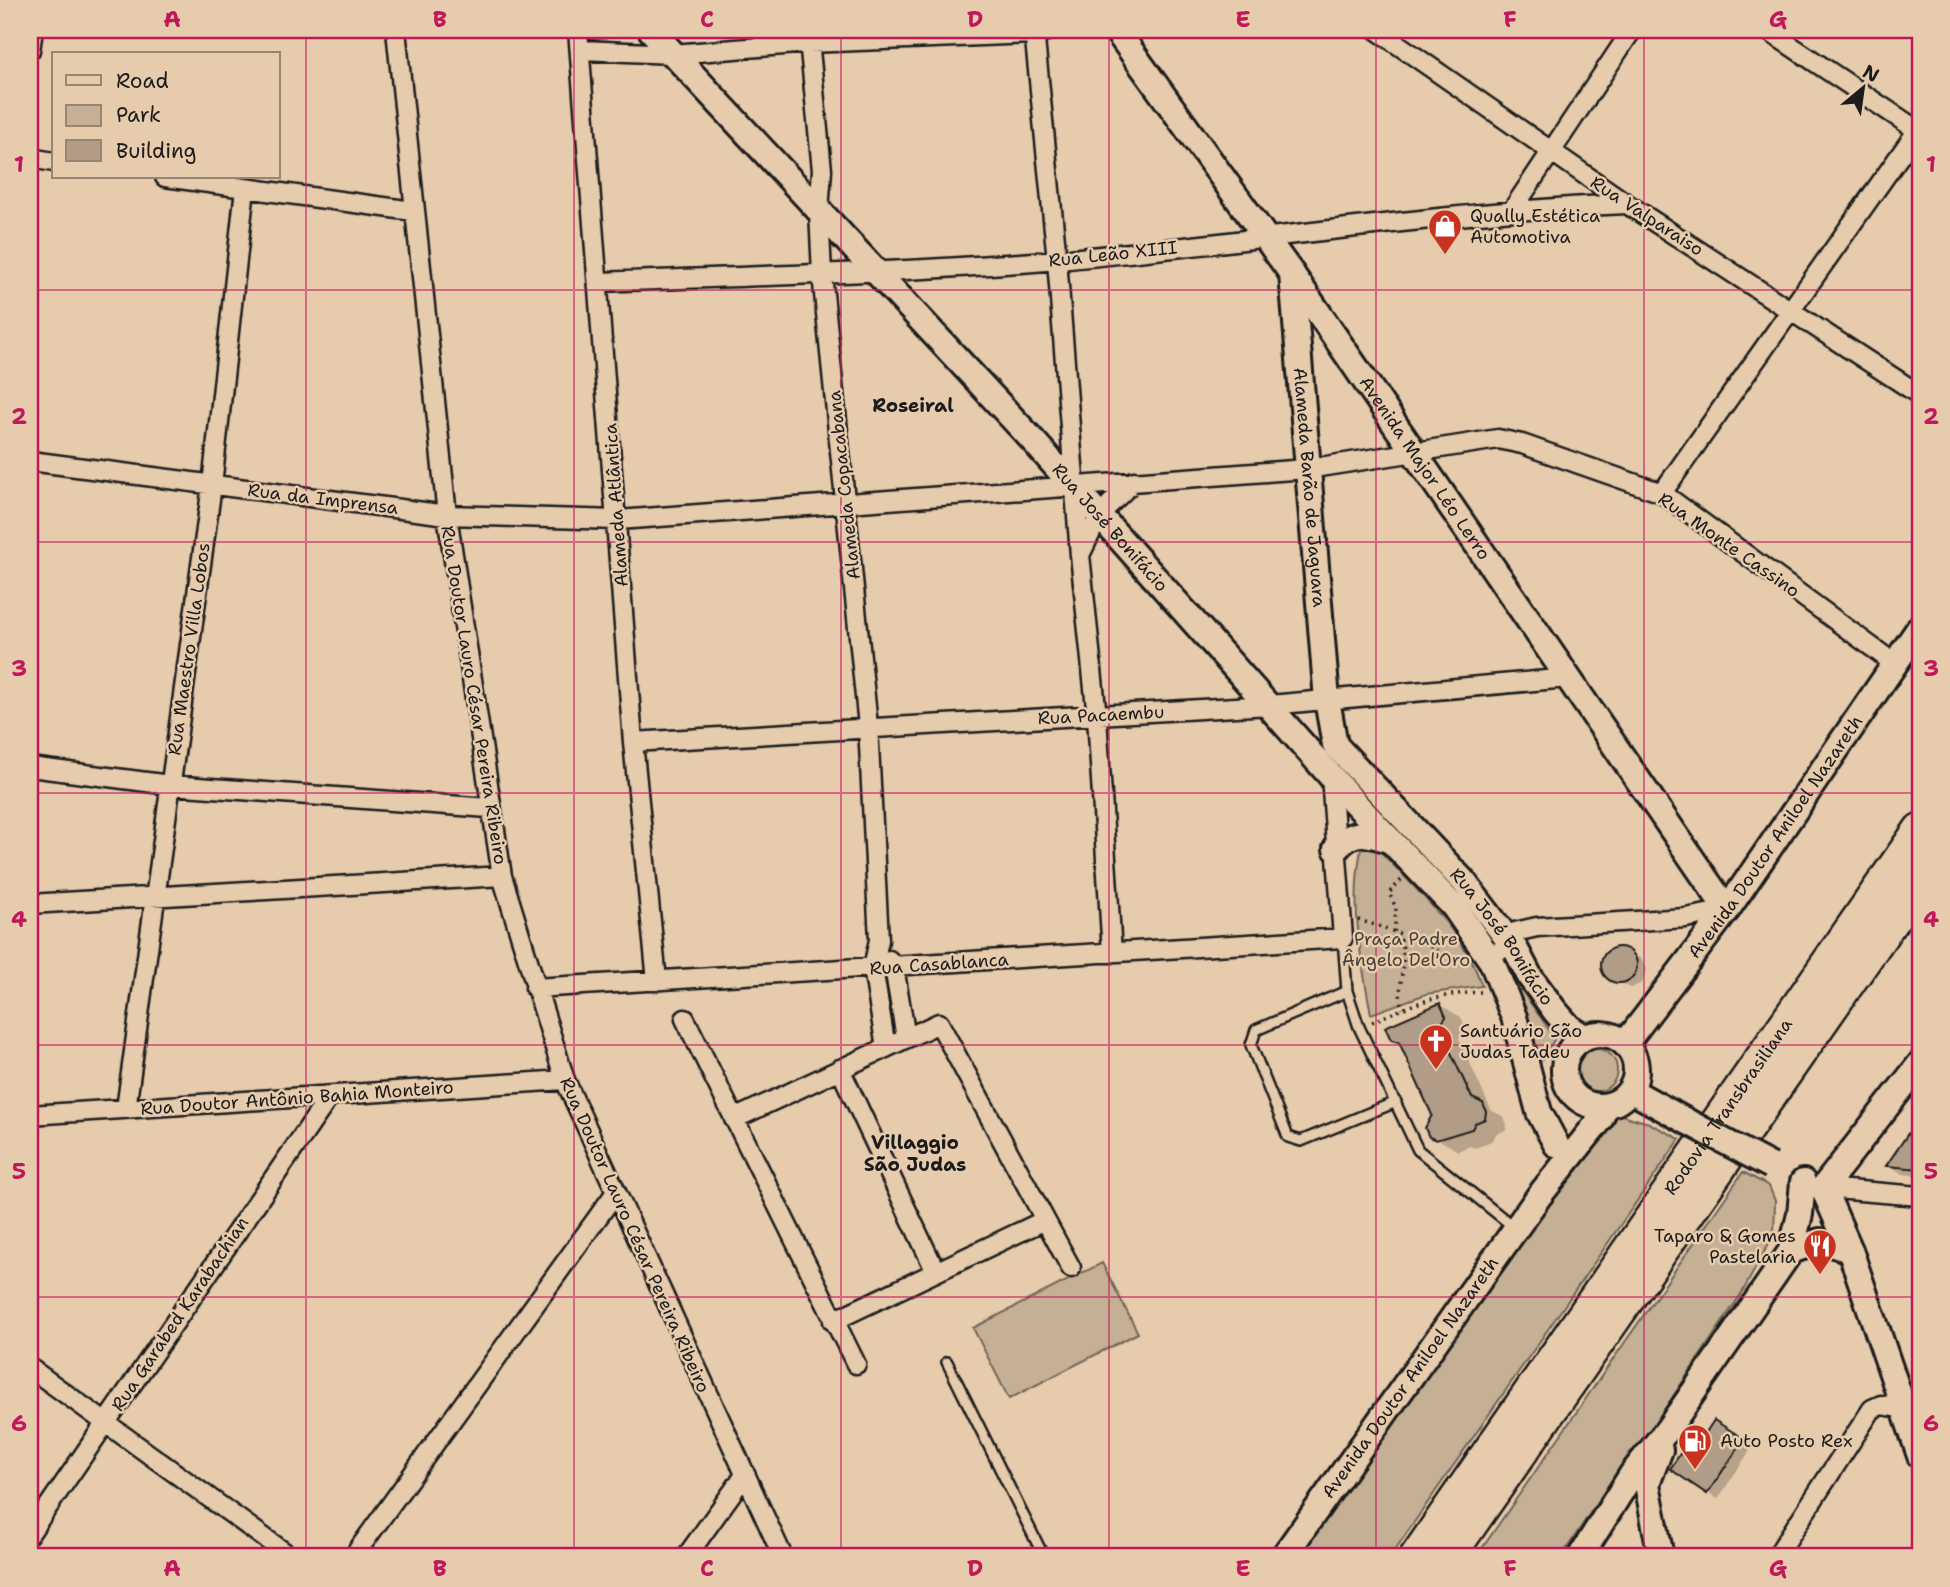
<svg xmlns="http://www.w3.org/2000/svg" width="1950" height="1587" viewBox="0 0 1950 1587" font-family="'Shantell Sans',sans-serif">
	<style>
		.green { fill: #c5af95; stroke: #706658; stroke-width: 2 }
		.shadow { fill: #0003 }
		.building { fill: #b19d87; stroke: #1c1c1c; stroke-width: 2 }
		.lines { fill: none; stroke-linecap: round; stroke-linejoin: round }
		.lane-casing { stroke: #1c1c1c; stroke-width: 14 }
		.street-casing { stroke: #1c1c1c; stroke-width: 23 }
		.secondary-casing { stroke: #1c1c1c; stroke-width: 30 }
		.highway-casing { stroke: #1c1c1c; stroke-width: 37 }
		.path { stroke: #1c1c1c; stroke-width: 3.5; stroke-dasharray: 2 5; stroke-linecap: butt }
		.lane { stroke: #e6cbad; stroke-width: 9 }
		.street { stroke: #e6cbad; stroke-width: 18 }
		.secondary { stroke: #e6cbad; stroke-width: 24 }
		.highway { stroke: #e6cbad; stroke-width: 32 }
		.secondary-bridge-casing { stroke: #1c1c1c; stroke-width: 30; stroke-linecap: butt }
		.secondary-bridge { stroke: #e6cbad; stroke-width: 24 }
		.grid { fill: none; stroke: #c2185b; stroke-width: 2; stroke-opacity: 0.55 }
		.labels { text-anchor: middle; stroke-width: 5; stroke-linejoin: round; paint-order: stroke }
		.poi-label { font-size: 18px; fill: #1c1c1c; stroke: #e6cbad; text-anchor: start }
		.street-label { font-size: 18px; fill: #1c1c1c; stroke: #e6cbad }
		.park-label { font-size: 18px; fill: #46413a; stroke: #e6cbad }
		.neighbourhood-label { font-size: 19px; font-weight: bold; fill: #1c1c1c; stroke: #e6cbad }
		.neatline { fill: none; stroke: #c2185b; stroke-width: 2.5 }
		.grid-label { font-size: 23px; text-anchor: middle; font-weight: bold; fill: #c2185b }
	</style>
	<rect width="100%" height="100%" fill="#e6cbad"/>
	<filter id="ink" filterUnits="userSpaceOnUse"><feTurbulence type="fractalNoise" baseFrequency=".0143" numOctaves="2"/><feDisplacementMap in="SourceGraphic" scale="14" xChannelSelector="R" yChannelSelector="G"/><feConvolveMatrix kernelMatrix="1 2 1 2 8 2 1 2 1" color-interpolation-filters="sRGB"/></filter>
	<g filter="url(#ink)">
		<path class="green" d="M1367 846 1380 851C1418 892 1464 931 1482 986L1426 994 1371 1014C1361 961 1350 904 1361 850Z
			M1523 986 1522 991 1555 1038 1542 1060 1531 1044 1508 994Z
			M1575 1070a21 21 0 1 1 42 0a21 21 0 1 1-42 0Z
			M1621 1115 1649 1123 1680 1139 1390 1557H1298L1422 1376 1609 1118Z
			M1743 1172 1769 1186 1775 1201 1774 1234 1743 1291 1636 1452 1631 1451 1561 1557H1476Z
			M1102 1263 1138 1333 1009 1399 973 1328Z"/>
		<path class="shadow" d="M1616 949 1640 958 1647 969 1642 983 1631 988 1607 976 1603 963 1610 951Z
			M1440 1005 1461 1017 1466 1029 1459 1039 1491 1110 1504 1117 1507 1125 1506 1130 1496 1134 1493 1140 1476 1148 1469 1146 1458 1151 1431 1135 1434 1115 1402 1045 1393 1039Z
			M1920 1119V1176L1903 1174 1888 1165Z
			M1725 1428 1753 1446 1718 1499 1672 1469Z"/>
		<path class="building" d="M1601 965a18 18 0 1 1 36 0a18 18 0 1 1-36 0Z
			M1440 1003 1446 1017 1439 1027 1472 1098 1483 1103 1486 1112 1485 1119 1475 1123 1472 1129 1436 1140 1429 1137 1425 1128 1432 1115 1399 1042 1391 1040 1385 1027Z
			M1920 1116V1169L1886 1166Z
			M1714 1420 1744 1439 1707 1494 1670 1469 1684 1448 1692 1454Z"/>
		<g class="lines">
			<g class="lane-casing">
				<path id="lane" d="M1343 938 1347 991 1359 1027 1418 1150 1515 1228
					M1347 991 1256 1030 1251 1045 1288 1137 1301 1141 1396 1102
					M947 1362 1044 1557"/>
			</g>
			<g class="street-casing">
				<path id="street" d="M396 30 447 515 502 876 565 1080 783 1557
					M578 30 633 742 657 981
					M808 30 822 170 819 211 822 274 868 726 879 940 873 968 886 1048
					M1034 30 1057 260 1080 555
					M1377 30 1627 204 1920 395
					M1767 30 1920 132
					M30 50 33 30
					M581 50 673 54 809 43 1034 34 1051 30
					M30 158 54 162
					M165 177 413 211
					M1513 209 1632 30
					M598 282C752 276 905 273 1058 260 1248 243 1436 212 1627 204
					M30 461 447 515 618 520 1307 469 1498 439 1522 444 1662 493 1895 664
					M1662 493 1920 127
					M633 742 1270 705 1568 678
					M30 767 170 785 489 808
					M30 904 502 876
					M1502 949 1515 932 1537 927 1686 918 1727 910
					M1112 953 1097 717 1080 555 1100 514 1134 481
					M889 960 894 967 906 1038
					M535 988 1343 938 1331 776
					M685 1019 856 1364
					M840 1069 936 1272
					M126 1109 212 485 245 188
					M30 1115 565 1080
					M734 1119 939 1023 1071 1268
					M1823 1188 1920 1196
					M833 1321 1045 1220
					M30 1368 291 1557
					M30 1533 330 1096
					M353 1557 616 1192
					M686 1557 744 1476
					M1776 1557 1872 1409 1881 1405 1920 1411"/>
			</g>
			<g class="secondary-casing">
				<g id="secondary">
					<path id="s1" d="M651 30 1028 435 1353 801 1454 907 1492 962 1514 1017 1539 1112 1556 1144"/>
					<path id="s2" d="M1116 30 1292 274 1727 910"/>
					<path id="s3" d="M1292 274 1327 700 1335 745 1464 882 1516 950 1530 977 1555 1011 1569 1027 1584 1037"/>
					<path d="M1336 849C1353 828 1368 833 1391 841"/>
					<circle cx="1600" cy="1070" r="36"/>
					<path id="s4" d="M1625 1044 1727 910 1920 627"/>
					<path d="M1630 1090 1688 1122"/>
					<path d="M1823 1188 1850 1250 1920 1456"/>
					<path d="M1823 1188 1920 1064"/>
					<path d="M1791 1251 1820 1241 1850 1250"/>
					<path d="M1660 1450 1647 1484 1661 1557"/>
					<path id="s5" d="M1283 1557 1539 1196 1600 1120 1606 1106"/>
					<path d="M1580 1557 1632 1474 1668 1429 1791 1251 1800 1214 1803 1182"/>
				</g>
			</g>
			<g class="highway-casing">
				<g id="highway">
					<path id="s6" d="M1416 1557 1920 830"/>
					<path d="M1448 1557 1920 880"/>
				</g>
			</g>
			<path class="path" d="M1401 880 1389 893 1396 908 1394 937 1401 940C1408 962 1396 985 1402 1009
				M1358 920C1398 931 1429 945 1466 965
				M1358 942 1394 937
				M1372 1022C1412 1004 1437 994 1481 992"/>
			<use href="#lane" class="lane"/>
			<use href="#street" class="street"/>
			<use href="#secondary" class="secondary"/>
			<use href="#highway" class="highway"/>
			<g class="secondary-bridge-casing">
				<path id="secondary-bridge" d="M1688 1122 1771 1166"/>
			</g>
			<use href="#secondary-bridge" class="secondary-bridge"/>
		</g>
	</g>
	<path class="grid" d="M306 30V1557M574 30V1557M841 30V1557M1109 30V1557M1376 30V1557M1644 30V1557M30 290H1920M30 542H1920M30 793H1920M30 1045H1920M30 1297H1920"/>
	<defs>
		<g id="shop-pin" transform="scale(1.75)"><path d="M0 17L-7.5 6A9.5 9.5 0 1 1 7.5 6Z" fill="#c8321e" stroke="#e6cbad"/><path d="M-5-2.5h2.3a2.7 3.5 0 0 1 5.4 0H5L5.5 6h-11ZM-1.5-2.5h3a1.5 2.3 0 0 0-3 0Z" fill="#fff"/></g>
		<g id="church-pin" transform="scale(1.75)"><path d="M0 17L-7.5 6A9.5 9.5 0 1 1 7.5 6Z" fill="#c8321e" stroke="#e6cbad"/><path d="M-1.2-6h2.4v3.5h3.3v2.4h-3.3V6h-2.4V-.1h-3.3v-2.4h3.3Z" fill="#fff"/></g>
		<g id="restaurant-pin" transform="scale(1.75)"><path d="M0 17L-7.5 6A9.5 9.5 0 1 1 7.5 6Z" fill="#c8321e" stroke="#e6cbad"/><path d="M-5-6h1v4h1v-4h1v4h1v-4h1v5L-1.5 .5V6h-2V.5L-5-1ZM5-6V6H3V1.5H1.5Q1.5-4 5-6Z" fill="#fff"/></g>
		<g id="fuel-pin" transform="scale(1.75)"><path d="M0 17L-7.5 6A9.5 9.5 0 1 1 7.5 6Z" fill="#c8321e" stroke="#e6cbad"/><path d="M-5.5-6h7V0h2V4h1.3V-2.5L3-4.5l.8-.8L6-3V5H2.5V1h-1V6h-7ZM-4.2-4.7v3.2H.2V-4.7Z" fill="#fff"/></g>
	</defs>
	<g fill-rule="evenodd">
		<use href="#shop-pin" x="1445" y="226"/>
		<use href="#church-pin" x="1436" y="1041"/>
		<use href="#restaurant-pin" x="1820" y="1246"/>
		<use href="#fuel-pin" x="1695" y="1441"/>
	</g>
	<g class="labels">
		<g class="poi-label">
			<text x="1470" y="222">Qually Estética<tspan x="1470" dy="21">Automotiva</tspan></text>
			<text x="1460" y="1037">Santuário São<tspan x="1460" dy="21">Judas Tadeu</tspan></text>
			<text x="1796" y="1242" text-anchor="end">Taparo &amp; Gomes<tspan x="1796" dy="21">Pastelaria</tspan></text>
			<text x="1720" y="1447">Auto Posto Rex</text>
		</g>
		<g class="street-label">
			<text transform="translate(1647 216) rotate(33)" y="6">Rua Valparaiso</text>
			<text transform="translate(1113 254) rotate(-6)" y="6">Rua Leão XIII</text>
			<text dy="6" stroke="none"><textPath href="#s2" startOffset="536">Avenida Major Léo Lerro</textPath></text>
			<text transform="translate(844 485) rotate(-96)" y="6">Alameda Copacabana</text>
			<text dy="6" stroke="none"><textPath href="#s3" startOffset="214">Alameda Barão de Jaguara</textPath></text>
			<text transform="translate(323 499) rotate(7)" y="6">Rua da Imprensa</text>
			<text transform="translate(616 505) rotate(-94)" y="6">Alameda Atlântica</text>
			<text dy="6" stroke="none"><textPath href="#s1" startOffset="677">Rua José Bonifácio</textPath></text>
			<text transform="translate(1729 545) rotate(35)" y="6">Rua Monte Cassino</text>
			<text transform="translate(189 649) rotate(-82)" y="6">Rua Maestro Villa Lobos</text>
			<text transform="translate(474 695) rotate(81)" y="6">Rua Doutor Lauro César Pereira Ribeiro</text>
			<text transform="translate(1101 715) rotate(-3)" y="6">Rua Pacaembu</text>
			<text dy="6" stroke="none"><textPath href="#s4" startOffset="256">Avenida Doutor Aniloel Nazareth</textPath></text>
			<text dy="6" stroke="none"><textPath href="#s3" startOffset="728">Rua José Bonifácio</textPath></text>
			<text transform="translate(939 964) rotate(-4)" y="6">Rua Casablanca</text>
			<text transform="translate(297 1098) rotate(-4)" y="6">Rua Doutor Antônio Bahia Monteiro</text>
			<text dy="6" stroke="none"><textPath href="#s6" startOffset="548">Rodovia Transbrasiliana</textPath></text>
			<text transform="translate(635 1235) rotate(66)" y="6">Rua Doutor Lauro César Pereira Ribeiro</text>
			<text transform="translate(180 1314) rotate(-56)" y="6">Rua Garabed Karabachian</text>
			<text dy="6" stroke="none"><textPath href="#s5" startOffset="220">Avenida Doutor Aniloel Nazareth</textPath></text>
		</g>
		<g class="park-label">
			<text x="1406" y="945">Praça Padre<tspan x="1406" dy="21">Ângelo Del'Oro</tspan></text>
		</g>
		<g class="neighbourhood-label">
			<text x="913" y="412">Roseiral</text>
			<text x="915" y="1149">Villaggio<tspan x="915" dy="22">São Judas</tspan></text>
		</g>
	</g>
	<rect width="1950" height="1587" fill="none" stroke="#e6cbad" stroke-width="77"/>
	<rect x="52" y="52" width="228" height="126" fill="#e6cbad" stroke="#958573" stroke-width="2"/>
	<rect x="66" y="75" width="35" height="10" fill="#e6cbad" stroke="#958573" stroke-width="2"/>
	<text x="116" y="88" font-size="21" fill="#1c1c1c">Road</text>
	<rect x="66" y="105" width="35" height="21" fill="#c5af95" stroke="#958573" stroke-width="2"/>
	<text x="116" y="122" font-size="21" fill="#1c1c1c">Park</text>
	<rect x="66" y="140" width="35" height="21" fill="#b19d87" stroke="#958573" stroke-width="2"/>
	<text x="116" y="158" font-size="21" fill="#1c1c1c">Building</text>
	<g transform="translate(1863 88) rotate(29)" stroke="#e6cbad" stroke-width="5" paint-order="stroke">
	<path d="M0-5L12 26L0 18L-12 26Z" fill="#1c1c1c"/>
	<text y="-10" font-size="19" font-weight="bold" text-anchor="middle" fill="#1c1c1c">N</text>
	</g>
	<rect x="38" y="38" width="1874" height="1510" class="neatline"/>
	<g class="grid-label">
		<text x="172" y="27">A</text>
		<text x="440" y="27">B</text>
		<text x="707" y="27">C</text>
		<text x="975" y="27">D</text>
		<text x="1243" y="27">E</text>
		<text x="1510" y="27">F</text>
		<text x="1778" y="27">G</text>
		<text x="19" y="172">1</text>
		<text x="1931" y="172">1</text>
		<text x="19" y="424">2</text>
		<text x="1931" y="424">2</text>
		<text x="19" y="676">3</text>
		<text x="1931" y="676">3</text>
		<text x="19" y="927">4</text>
		<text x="1931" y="927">4</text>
		<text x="19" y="1179">5</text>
		<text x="1931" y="1179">5</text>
		<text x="19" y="1431">6</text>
		<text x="1931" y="1431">6</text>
		<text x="172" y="1576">A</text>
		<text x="440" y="1576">B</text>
		<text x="707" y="1576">C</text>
		<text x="975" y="1576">D</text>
		<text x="1243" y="1576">E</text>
		<text x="1510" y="1576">F</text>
		<text x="1778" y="1576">G</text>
	</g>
</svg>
